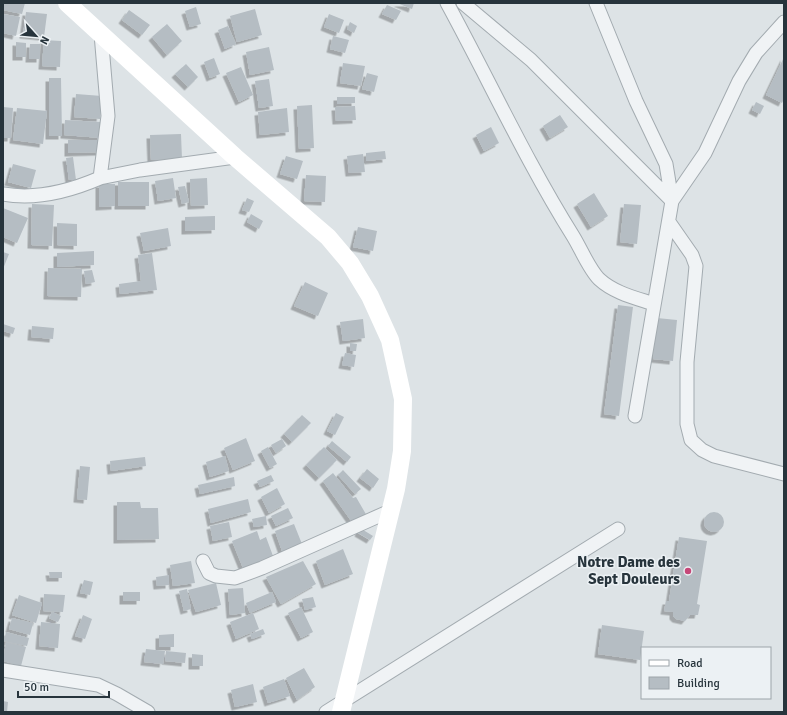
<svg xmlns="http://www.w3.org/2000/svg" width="787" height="715" viewBox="0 0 787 715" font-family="Signika,sans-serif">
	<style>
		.building { fill: #b5bdc3; filter: url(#shadow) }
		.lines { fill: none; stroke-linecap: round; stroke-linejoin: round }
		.minor-casing { stroke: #a3abb0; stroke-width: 15 }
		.minor { stroke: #f0f3f5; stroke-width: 13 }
		.secondary { stroke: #fff; stroke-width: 18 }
		.poi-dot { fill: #c64778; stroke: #ecf1f4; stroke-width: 1.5 }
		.labels { text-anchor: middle; stroke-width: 3; stroke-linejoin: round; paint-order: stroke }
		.poi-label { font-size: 15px; font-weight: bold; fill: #27343c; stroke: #ecf1f4; text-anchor: end }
	</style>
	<defs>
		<filter id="shadow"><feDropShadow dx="-3.5" dy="3.5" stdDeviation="0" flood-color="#0004"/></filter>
	</defs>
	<rect width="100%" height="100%" fill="#dde3e6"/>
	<path class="building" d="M3 3H25L22 14 3 10Z
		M397 3H414L412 9Z
		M387 5 401 11 396 20 382 14Z
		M196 7 201 24 190 27 185 11Z
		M255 9 262 35 237 42 230 16Z
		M129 10 150 25 142 35 122 20Z
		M26 12 47 14 44 37 23 35Z
		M3 14 20 17 16 36 3 33Z
		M329 14 344 20 339 33 324 27Z
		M350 22 357 26 354 33 347 29Z
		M167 24 182 41 167 55 152 37Z
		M228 26 236 44 225 49 218 30Z
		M333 36 349 40 345 53 330 49Z
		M44 40 61 41 60 67 42 66Z
		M16 42 26 43V57H16Z
		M30 44H40V59H29Z
		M269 47 274 70 250 75 246 52Z
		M784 57V99L782 103 766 95Z
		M214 58 220 74 210 78 204 62Z
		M343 63 365 66 361 86 340 83Z
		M186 64 198 77 188 87 175 74Z
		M241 67 253 95 239 102 226 73Z
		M367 73 378 76 374 92 362 89Z
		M49 78H61L62 136H49Z
		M269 79 273 106 259 108 255 81Z
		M76 94 102 96 100 119 74 117Z
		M337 97H355V103L337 104Z
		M756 102 764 106 760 114 752 110Z
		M312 105 314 148 299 149 297 106Z
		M355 106 356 120 336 121 335 107Z
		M3 107 13 108 11 138H3Z
		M17 108 47 111 43 144 13 140Z
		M287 108 289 132 260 135 258 112Z
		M560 115 568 127 550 138 543 126Z
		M65 120 101 122V138L64 135Z
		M491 127 499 143 484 151 476 135Z
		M181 134 182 159 151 160 150 135Z
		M68 140H99L100 152 68 153Z
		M385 151 386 159 366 161V153Z
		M363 154 365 172 349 173 347 156Z
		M286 156 303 161 297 179 280 174Z
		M73 157 76 180H69L66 158Z
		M13 164 36 170 31 188 8 182Z
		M306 175 326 176 325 202 304 201Z
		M173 178 176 198 158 201 155 181Z
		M207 178 208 205 191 206 190 179Z
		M118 182H149V206H118Z
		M99 184H115V206L99 207Z
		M185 186 189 202 182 204 178 187Z
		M594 193 608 216 591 227 577 204Z
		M247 198 254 201 249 212 242 210Z
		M32 204 54 205 52 246 31 245Z
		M624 204 641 205 637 244 620 242Z
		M3 208 28 218 17 243 3 237Z
		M251 214 263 221 259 229 247 222Z
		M215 216V230L185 231V217Z
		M57 223 77 224V246L57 245Z
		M358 227 377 231 373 251 353 247Z
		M168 228 171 246 144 251 140 233Z
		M94 251V265L57 267V253Z
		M3 252 9 254 3 269Z
		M152 253 157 290 120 294 119 284 141 281 138 255Z
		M48 268 82 269 81 297 47 296Z
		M92 270 95 282 86 284 84 271Z
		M305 282 328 293 318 316 294 306Z
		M618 305 633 307 619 416 604 414Z
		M657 318 677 320 673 361 653 359Z
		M363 319 365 338 343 341 340 322Z
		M3 324 15 328 13 334 3 331Z
		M32 326 54 328 53 339 31 337Z
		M350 343 357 344 356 351H350Z
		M345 353 356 355 354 367 342 365Z
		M336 413 344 417 335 435 327 431Z
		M302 415 311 423 292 442 284 434Z
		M246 438 255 461 233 470 224 448Z
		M282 439 286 446 276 453 271 445Z
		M332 441 351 457 347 462 328 446Z
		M268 447 277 464 270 468 261 451Z
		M324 447 337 460 319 478 306 465Z
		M225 456 229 471 210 477 206 462Z
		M145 457 146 466 111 471 110 461Z
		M80 466 90 467 87 500 77 499Z
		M367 469 379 479 373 488 360 478Z
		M343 470 361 489 355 494 338 475Z
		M333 473 353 498 356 497 367 516 354 525 323 481Z
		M271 475 274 481 260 487 257 481Z
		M234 477 235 486 200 494 198 485Z
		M277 488 285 504 269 513 261 497Z
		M248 499 251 512 211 523 208 509Z
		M117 502H140L141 508H158L159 539 117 540Z
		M288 508 293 518 276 526 271 516Z
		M704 522a10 10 0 1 1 20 0a10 10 0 1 1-20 0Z
		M266 516 267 525 254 527 252 519Z
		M229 522 232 537 213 541 210 526Z
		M294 524 302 544 282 551 275 531Z
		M360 528 373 536 370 540 358 533Z
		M257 531 260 540 266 537 273 556 243 568 232 541Z
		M679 537 707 541 697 604 700 605 698 615H690L685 621 676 619 673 616V612L664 611 666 601H669Z
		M343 549 353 574 325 585 316 561Z
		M191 561 195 583 173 586 170 565Z
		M303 561 316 584 281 604 266 577Z
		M49 572H62V578H50Z
		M169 575V585L157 586 156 577Z
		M84 580 93 582 90 595 80 593Z
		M216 583 221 605 196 612 188 590Z
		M243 588 245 613 230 615 228 589Z
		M187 589 191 609 184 611 179 591Z
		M123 592H140V601H123Z
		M272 592 276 602 250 613 246 603Z
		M44 594 65 595 63 612 43 611Z
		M19 595 42 603 36 623 12 615Z
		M313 597 316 607 305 610 302 599Z
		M301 607 313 632 301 638 288 613Z
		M52 612 61 616 58 622 49 618Z
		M253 613 259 629 236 639 230 622Z
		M83 615 92 619 85 639 75 636Z
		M12 618 33 623 30 635 9 629Z
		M41 622 60 624 58 648 39 646Z
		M602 625 644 631 640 660 598 654Z
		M263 629 265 634 252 639 250 634Z
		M6 632 29 638 27 646 4 641Z
		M174 634V647H159V635Z
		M6 642 26 647 21 666 3 661Z
		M146 649 165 651 163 664 144 662Z
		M166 651 186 653 185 663 165 661Z
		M192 654 203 655V666H192Z
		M304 668 315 687 297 700 286 678Z
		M284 679 290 696 268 703 263 687Z
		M253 684 257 702 235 707 231 690Z
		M3 701 8 702 7 712H3Z"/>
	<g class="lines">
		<g class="minor-casing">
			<path id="minor" d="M447 3C489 80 526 161 573 236 581 249 589 269 599 279 614 293 636 298 654 304
				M463 3 531 60 672 201
				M596 3 636 101 666 164 672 201 635 416
				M100 178 140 170 235 157
				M3 194C36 200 70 191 100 178L108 116 101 34
				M672 201 705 153 739 81 756 53 784 22
				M669 222 692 255 696 266 687 362V424L691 440 702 450 714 456 784 474
				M203 561 209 573 216 576 235 578 262 568 390 511
				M3 670 98 685 117 694 148 712
				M326 712 618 529"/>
		</g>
		<use href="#minor" class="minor"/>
		<path class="secondary" d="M67 3 235 157 328 237 350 263 370 296 390 340 403 399 402 451 396 489 341 712"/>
	</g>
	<circle class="poi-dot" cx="688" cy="571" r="4"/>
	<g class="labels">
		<g class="poi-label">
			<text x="680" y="567">Notre Dame des<tspan x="680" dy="17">Sept Douleurs</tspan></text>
		</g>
	</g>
	<rect width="787" height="715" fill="none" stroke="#27343c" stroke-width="8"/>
	<rect x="641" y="647" width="130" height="52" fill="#ecf1f4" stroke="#9da5aa"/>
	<rect x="649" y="660" width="20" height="6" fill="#ffffff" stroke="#9da5aa"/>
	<text x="677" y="667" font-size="12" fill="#27343c">Road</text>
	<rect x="649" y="677" width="20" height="12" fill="#b5bdc3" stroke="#9da5aa"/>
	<text x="677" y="687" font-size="12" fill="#27343c">Building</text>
	<g transform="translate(36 36) rotate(117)" stroke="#ecf1f4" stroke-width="3" paint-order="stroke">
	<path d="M0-3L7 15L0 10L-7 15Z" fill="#27343c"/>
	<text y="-6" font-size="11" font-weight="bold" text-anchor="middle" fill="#27343c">N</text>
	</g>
	<path d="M18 691v6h91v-6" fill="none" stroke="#27343c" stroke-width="2"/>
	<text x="24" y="691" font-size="12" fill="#27343c" stroke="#ecf1f4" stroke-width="3" paint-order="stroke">50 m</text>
</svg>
